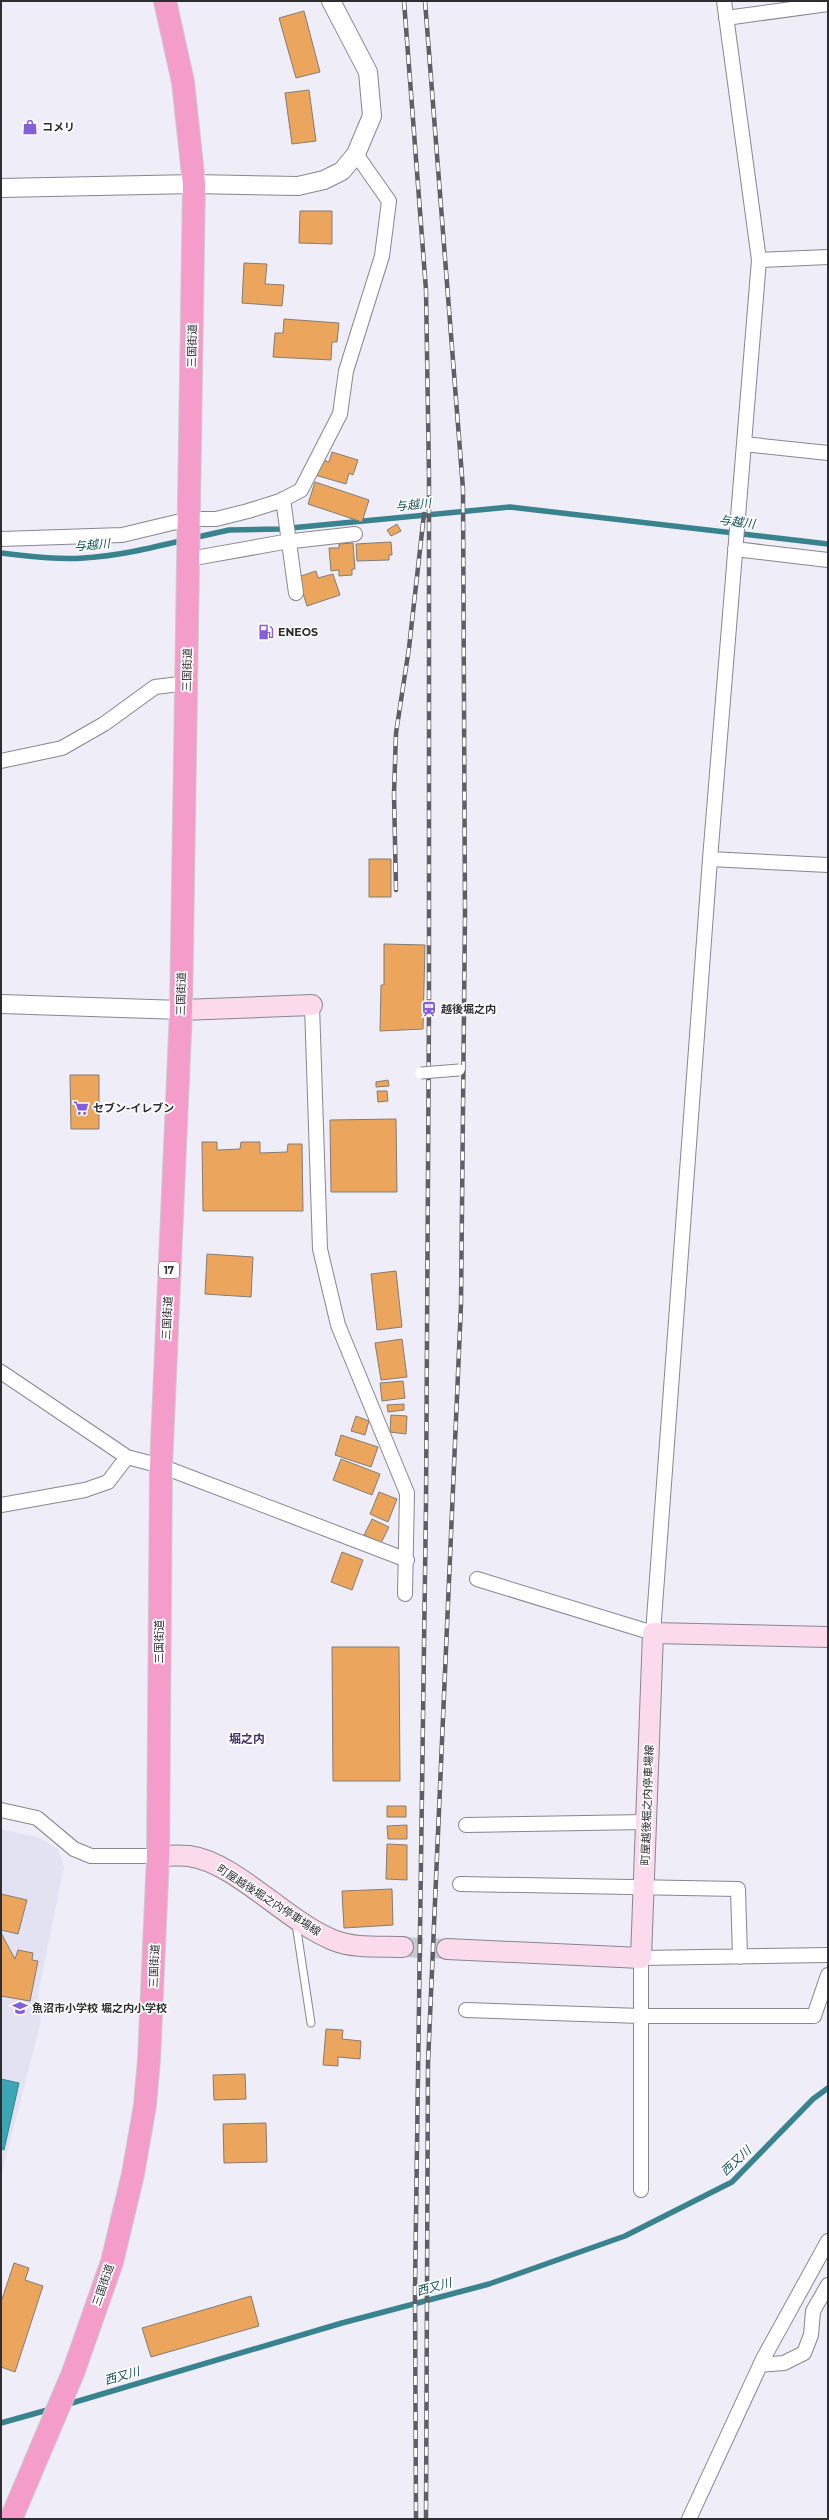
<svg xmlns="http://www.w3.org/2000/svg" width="829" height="2520" viewBox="0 0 829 2520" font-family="Montserrat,'Noto Sans JP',sans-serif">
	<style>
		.built { fill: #e3e2f3 }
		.water { fill: #3ca7b4; stroke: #38838d }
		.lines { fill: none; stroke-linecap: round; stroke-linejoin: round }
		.stream { stroke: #38838d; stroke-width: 5.5 }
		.building { fill: #eba55c; stroke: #847c76 }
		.secondary-tunnel { stroke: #c8c8d0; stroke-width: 20; stroke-dasharray: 20 10; stroke-linecap: butt }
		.service-casing { stroke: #878790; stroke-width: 9 }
		.minor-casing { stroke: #878790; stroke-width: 16 }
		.tertiary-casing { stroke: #878790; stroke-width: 20 }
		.secondary-casing { stroke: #878790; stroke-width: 22 }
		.trunk-casing { stroke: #cdcdce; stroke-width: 24 }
		.service { stroke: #fff; stroke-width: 7 }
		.minor { stroke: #fff; stroke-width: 14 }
		.tertiary { stroke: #fff; stroke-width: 18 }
		.secondary { stroke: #fbdaeb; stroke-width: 20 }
		.trunk { stroke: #f49cca; stroke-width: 22 }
		.rail-casing { stroke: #5e5e64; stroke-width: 4.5 }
		.rail { stroke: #fff; stroke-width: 3; stroke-dasharray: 9; stroke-linecap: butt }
		.pedestrian-bridge-casing { stroke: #878790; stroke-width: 13; stroke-linecap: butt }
		.pedestrian-bridge { stroke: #fff; stroke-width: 11 }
		.labels { text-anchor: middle; stroke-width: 3.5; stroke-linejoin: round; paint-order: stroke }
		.shield { fill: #fff; stroke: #6d6d70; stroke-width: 1 }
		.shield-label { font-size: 10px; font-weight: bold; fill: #2e2e32 }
		.poi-label { font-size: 11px; font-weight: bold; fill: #2e2e32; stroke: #fff; text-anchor: start }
		.street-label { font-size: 11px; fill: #2e2e32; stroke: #fff }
		.water-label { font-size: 12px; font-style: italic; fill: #16535a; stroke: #fff }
		.neighbourhood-label { font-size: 12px; font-weight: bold; fill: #43316d; stroke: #fff }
	</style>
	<rect width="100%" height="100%" fill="#efeef8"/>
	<path class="built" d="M1 1829 40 1838 58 1849 64 1867 38 1994 41 2021 1 2177Z"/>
	<path class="water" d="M1 2079 19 2083 4 2150 1 2149Z"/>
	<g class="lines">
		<path class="stream" d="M193 538 229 530 280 529 510 507 828 544
			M1 553C28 556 56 560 84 558 118 556 151 548 184 540
			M65 2405 342 2323 489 2284 625 2236 732 2182 813 2099 828 2088
			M1 2423 51 2409"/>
	</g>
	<path class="building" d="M304 11 320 72 296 78 279 18Z
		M309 90 316 141 292 144 285 93Z
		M300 211H332V244L299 243Z
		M244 263 267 264 265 284 284 285 282 306 242 303Z
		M284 319 339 323 337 342H332L331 360 273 357 275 333H283Z
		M332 452 358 460 353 475 349 473 346 484 315 475 321 459 329 462Z
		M315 482 369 500 362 522 308 504Z
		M397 524 401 531 391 536 387 530Z
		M391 542 392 555H389V560L357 561 356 544Z
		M353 543 355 569H352V575L339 576V570L331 571 329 548H339V544Z
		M316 571 318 578 333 574 340 595 307 606 298 577Z
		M369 859H391V897H369Z
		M384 944 425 945 423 1029 380 1031 381 985H384Z
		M70 1075H99V1129H71Z
		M388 1080 389 1086 376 1087V1082Z
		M377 1091H387L388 1101 378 1102Z
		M396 1119 397 1192H331L330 1120Z
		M202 1142H217V1150L240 1149 241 1142H260V1153L287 1152 288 1144H302L303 1211H203Z
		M207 1254 253 1257 251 1297 205 1294Z
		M396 1271 402 1327 377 1330 371 1274Z
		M402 1339 407 1377 381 1380 375 1343Z
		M403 1381 405 1398 382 1401 380 1383Z
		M404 1404V1410L388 1412 387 1405Z
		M391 1415 407 1416 406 1434 390 1432Z
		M356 1416 369 1421 365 1435 351 1431Z
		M341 1435 378 1447 371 1467 335 1455Z
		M341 1459 380 1474 372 1495 333 1480Z
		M379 1492 397 1499 388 1522 370 1514Z
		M372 1519 389 1527 381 1543 364 1535Z
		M342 1552 363 1560 352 1590 331 1582Z
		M332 1647H399L400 1781H333Z
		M387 1806H406V1817H387Z
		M407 1825V1839H388L387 1826Z
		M387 1844 407 1845V1880L386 1879Z
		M392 1889 393 1925 344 1928 342 1891Z
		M1 1894 27 1900 18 1934 1 1930Z
		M1 1933 15 1959 18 1950 33 1953 32 1960 38 1961 30 2001 1 1996Z
		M326 2029 343 2030 342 2039 361 2041 360 2059 338 2057V2066L323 2065Z
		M245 2074 246 2099 214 2100 213 2075Z
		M266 2123 267 2162 224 2163 223 2124Z
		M14 2263 29 2268 25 2280 43 2286 15 2372 1 2367V2302Z
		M251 2296 259 2326 151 2357 142 2328Z"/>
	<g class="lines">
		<path class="secondary-tunnel" d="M403 1947 447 1949"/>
		<g class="service-casing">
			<path id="service" d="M296 1924 311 2023"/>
		</g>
		<g class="minor-casing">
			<path id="minor" d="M726 18 828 4
				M759 260 828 257
				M744 444 828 453
				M283 499 296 593
				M1 539 122 535 189 519H216L248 511 280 501 301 490 340 414 346 371 382 256 389 201 356 154
				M735 549 828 560
				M189 559 284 542 355 534
				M1 761 62 748 104 724 155 687 187 683
				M710 859 828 865
				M312 1005 320 1249 338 1325 407 1493 405 1594
				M1 1372 127 1457 161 1466 407 1560
				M1 1505 85 1490 108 1482 127 1457
				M477 1579 653 1633 710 859 759 260 724 1
				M1 1810 37 1818 74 1849 91 1856H158
				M466 1825 646 1822
				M460 1884 738 1889 740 1957
				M466 2010 641 2016H814L828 1975
				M641 2190V1958L828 1955
				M760 2365 784 2363 804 2353 811 2335 813 2311 828 2285
				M689 2519 763 2359 828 2241"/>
		</g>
		<g class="tertiary-casing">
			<path id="tertiary" d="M1 188 194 184 298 186 324 180 342 171 356 154 372 116 368 72 331 1
				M1 1004 181 1010"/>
		</g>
		<g class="secondary-casing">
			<path id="secondary" d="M181 1010 312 1005
				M158 1856C168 1856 179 1855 189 1856 235 1862 286 1921 333 1940 355 1949 380 1946 403 1947
				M447 1949 641 1958 653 1633 828 1637"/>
		</g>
		<g class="trunk-casing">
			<path id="trunk" d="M11 2519 73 2373 112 2262 133 2174 145 2105 149 2059 158 1856 161 1466 181 1010 194 184 183 82 165 1"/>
		</g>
		<use href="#service" class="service"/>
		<use href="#minor" class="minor"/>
		<use href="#tertiary" class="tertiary"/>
		<use href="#secondary" class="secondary"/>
		<use href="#trunk" class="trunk"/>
		<g class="rail-casing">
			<path id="rail" d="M404 1 426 290 429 476V1009L426 1505 415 2290 416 2519
				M425 1 463 489 465 914 461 1305 428 2063 426 2519
				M396 890 394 794 396 733 409 648 424 514"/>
		</g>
		<use href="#rail" class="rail"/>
		<g class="pedestrian-bridge-casing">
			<path id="pedestrian-bridge" d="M421 1073 459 1070"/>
		</g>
		<use href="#pedestrian-bridge" class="pedestrian-bridge"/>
	</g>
	<defs>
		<g id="shop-bare" transform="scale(1.2)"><path d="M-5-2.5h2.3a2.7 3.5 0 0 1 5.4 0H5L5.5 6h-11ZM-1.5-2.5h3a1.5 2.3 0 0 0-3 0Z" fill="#855fd9" stroke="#fff" stroke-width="2.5" paint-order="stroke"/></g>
		<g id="fuel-bare" transform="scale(1.2)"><path d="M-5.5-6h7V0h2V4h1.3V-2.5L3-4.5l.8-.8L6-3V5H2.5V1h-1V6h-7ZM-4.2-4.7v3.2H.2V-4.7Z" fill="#855fd9" stroke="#fff" stroke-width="2.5" paint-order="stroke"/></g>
		<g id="station-bare" transform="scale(1.2)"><path d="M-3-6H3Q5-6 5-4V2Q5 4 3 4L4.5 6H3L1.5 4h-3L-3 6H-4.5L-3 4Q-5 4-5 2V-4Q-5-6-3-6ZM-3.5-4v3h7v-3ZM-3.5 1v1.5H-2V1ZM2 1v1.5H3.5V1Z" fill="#855fd9" stroke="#fff" stroke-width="2.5" paint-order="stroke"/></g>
		<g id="supermarket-bare" transform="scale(1.2)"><path d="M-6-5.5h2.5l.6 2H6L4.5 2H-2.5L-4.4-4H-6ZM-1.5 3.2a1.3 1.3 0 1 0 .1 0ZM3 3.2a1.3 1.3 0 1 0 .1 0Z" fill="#855fd9" stroke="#fff" stroke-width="2.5" paint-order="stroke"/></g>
		<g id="school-bare" transform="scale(1.2)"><path d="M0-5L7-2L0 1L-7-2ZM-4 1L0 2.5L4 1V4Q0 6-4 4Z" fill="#855fd9" stroke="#fff" stroke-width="2.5" paint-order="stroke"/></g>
	</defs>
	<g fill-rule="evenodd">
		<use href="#shop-bare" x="30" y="127"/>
		<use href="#fuel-bare" x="266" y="632"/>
		<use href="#station-bare" x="429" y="1009"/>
		<use href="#supermarket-bare" x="81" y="1108"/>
		<use href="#school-bare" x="20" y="2008"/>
	</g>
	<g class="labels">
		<rect class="shield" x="159" y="1262" width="20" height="16" rx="3"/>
		<g class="shield-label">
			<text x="169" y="1274">17</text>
		</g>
		<g class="poi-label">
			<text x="42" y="131">コメリ</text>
			<text x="278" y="636">ENEOS</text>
			<text x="441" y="1013">越後堀之内</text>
			<text x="93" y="1112">セブン-イレブン</text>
			<text x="32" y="2012">魚沼市小学校 堀之内小学校</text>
		</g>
		<g class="street-label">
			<text transform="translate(192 346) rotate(-89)" y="4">三国街道</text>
			<text transform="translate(187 670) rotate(-89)" y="4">三国街道</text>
			<text transform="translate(181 994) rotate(-89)" y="4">三国街道</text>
			<text transform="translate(167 1318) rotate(-87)" y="4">三国街道</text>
			<text transform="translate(159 1642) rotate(-90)" y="4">三国街道</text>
			<text transform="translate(647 1805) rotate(-88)" y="4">町屋越後堀之内停車場線</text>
			<text transform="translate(269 1900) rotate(33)" y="4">町屋越後堀之内停車場線</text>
			<text transform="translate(154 1966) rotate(-88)" y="4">三国街道</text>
			<text transform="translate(103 2285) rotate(-71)" y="4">三国街道</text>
		</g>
		<g class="water-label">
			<text transform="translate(413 505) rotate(-6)" y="4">与越川</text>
			<text transform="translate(737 522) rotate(7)" y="4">与越川</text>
			<text transform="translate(92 545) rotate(-5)" y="4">与越川</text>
			<text transform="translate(736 2161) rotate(-43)" y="4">西又川</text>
			<text transform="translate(434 2287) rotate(-15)" y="4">西又川</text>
			<text transform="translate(122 2376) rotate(-16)" y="4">西又川</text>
		</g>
		<g class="neighbourhood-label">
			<text x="247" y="1743">堀之内</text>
		</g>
	</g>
	<rect width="829" height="2520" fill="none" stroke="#2e2e32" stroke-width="4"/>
</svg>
